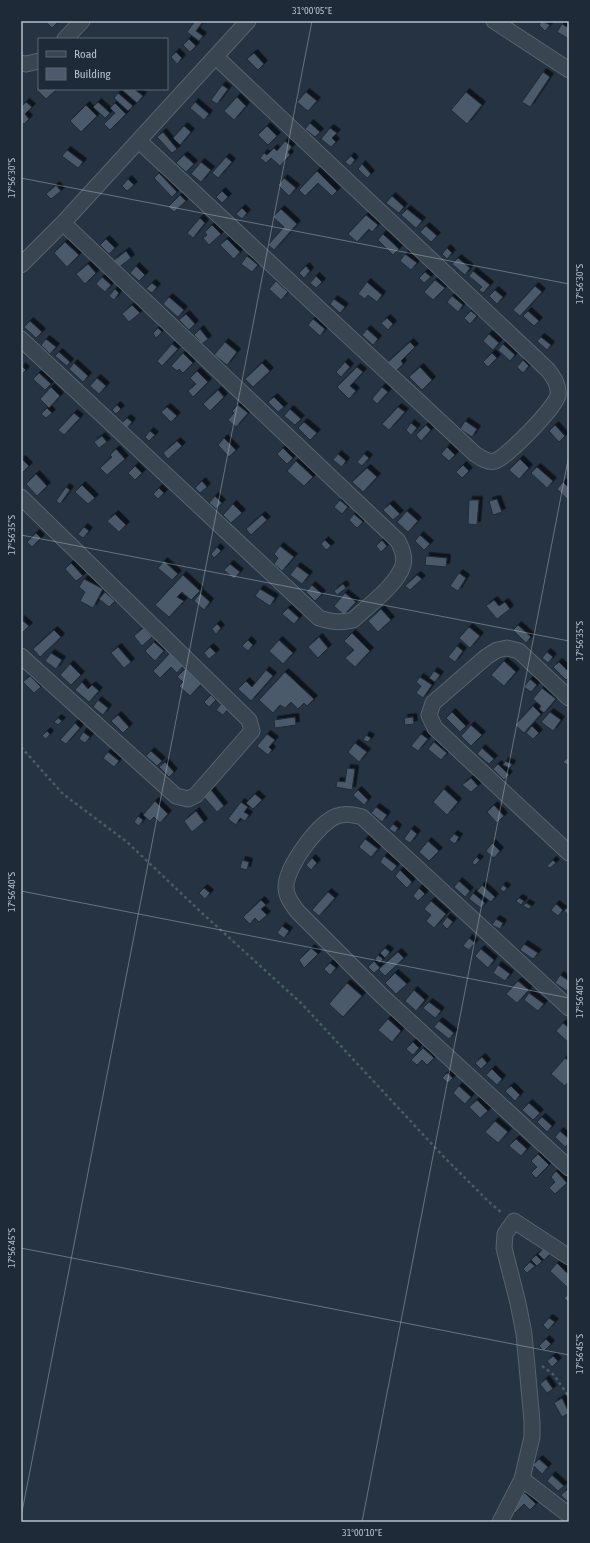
<svg xmlns="http://www.w3.org/2000/svg" width="590" height="1543" viewBox="0 0 590 1543" font-family="'Asap Condensed',sans-serif">
	<style>
		.building { fill: #4c5a6b; stroke: #202c39; filter: url(#shadow) }
		.lines { fill: none; stroke-linecap: round; stroke-linejoin: round }
		.minor-casing { stroke: #58636f; stroke-width: 17 }
		.path { stroke: #465e60; stroke-width: 2.5; stroke-dasharray: 3 3; stroke-linecap: butt }
		.minor { stroke: #3a4552; stroke-width: 15 }
		.ticks { fill: none; stroke: #b7c0cc; stroke-width: 1; stroke-opacity: 0.45 }
		.neatline { fill: none; stroke: #b7c0cc; stroke-width: 1.5 }
		.ticks-label { font-size: 10px; text-anchor: middle; fill: #b7c0cc }
	</style>
	<defs>
		<filter id="shadow"><feDropShadow dx="3.5" dy="-3.5" stdDeviation="0" flood-color="#0009"/></filter>
	</defs>
	<rect width="100%" height="100%" fill="#253342"/>
	<path class="building" d="M45 21H59L52 28Z
		M195 21 202 23 196 31 203 36 199 41 187 32Z
		M542 21 550 25 545 31 539 25Z
		M562 24 569 28V39L557 32Z
		M189 39 196 46 190 52 183 45Z
		M176 52 182 58 177 64 171 57Z
		M254 53 264 64 258 70 247 59Z
		M543 72 550 77 530 107 522 102Z
		M222 85 228 89 217 104 211 100Z
		M39 86V89H57L46 99 36 89Z
		M121 89H134L143 96 137 103Z
		M306 92 317 101 308 111 297 102Z
		M466 92 482 105 467 124 451 110Z
		M118 93 133 106 128 111 114 98Z
		M237 97 246 106 234 120 224 111Z
		M26 102 32 107 25 114 29 119 24 124 21 121V107Z
		M98 102 110 113 105 118 93 107Z
		M195 102 209 114 204 120 190 108Z
		M115 103 126 114 110 130 104 124 115 113 110 108Z
		M86 105 97 116 81 132 70 121Z
		M310 123 320 132 315 137 305 129Z
		M184 126 191 132 180 145 173 138Z
		M267 126 277 136 268 145 258 135Z
		M330 128 337 133 332 138 336 142 331 147 321 139Z
		M163 132 177 149 172 153 157 137Z
		M285 141 292 147 288 152 290 155 280 166 271 158 266 163 260 158 264 153 267 155 274 148 277 151Z
		M67 150 83 162 78 168 62 156Z
		M184 155 194 164 186 172 176 163Z
		M351 156 355 160 350 166 345 162Z
		M226 157 232 162 218 178 212 173Z
		M201 162 211 170 201 182 191 174Z
		M362 164 371 174 367 178 358 169Z
		M317 171 337 191 332 196 318 183 305 196 299 190Z
		M159 173 177 192 172 197 154 178Z
		M284 178 296 188 289 196 278 185Z
		M128 179 134 185 127 191 122 186Z
		M56 185 61 191 51 199 46 194Z
		M222 191 228 197 222 203 216 197Z
		M180 195 186 201 174 212 168 207Z
		M392 196 404 207 399 213 386 203Z
		M242 208 247 213 242 219 236 214Z
		M281 209 297 224 274 250 268 245 284 227 273 217Z
		M407 209 422 221 416 228 401 215Z
		M366 215 378 225 372 232 369 229 357 242 348 234Z
		M200 218 205 223 193 238 187 233Z
		M212 225 221 234 209 245 203 238 207 235 205 232Z
		M426 226 437 236 431 242 420 232Z
		M383 234 399 249 393 255 378 240Z
		M106 239 115 248 109 254 100 245Z
		M227 239 240 252 234 259 220 245Z
		M65 242 79 255 67 267 54 253Z
		M447 248 452 253 447 259 442 254Z
		M126 251 131 258 118 268 113 261Z
		M405 254 417 263 411 270 400 261Z
		M247 256 258 265 252 272 241 264Z
		M458 258 470 268 465 275 452 264Z
		M88 264 96 273 85 284 76 274Z
		M136 266 145 275 139 281 130 273Z
		M306 266 310 271 304 278 299 273Z
		M473 271 490 285 483 293 479 290 482 287 469 276Z
		M425 272 431 277 424 283 419 278Z
		M316 276 322 282 316 288 310 283Z
		M102 277 111 285 105 292 96 284Z
		M435 280 445 288 433 300 424 292Z
		M276 281 288 292 281 300 269 289Z
		M367 282 382 295 377 302 368 295 365 299 358 294Z
		M152 283 157 287 152 293 146 289Z
		M535 286 542 292 520 316 513 310Z
		M115 289 119 293 114 300 109 296Z
		M495 290 503 297 497 304 489 296Z
		M452 296 463 305 458 312 447 302Z
		M169 297 184 310 178 317 163 304Z
		M334 299 345 307 340 313 330 304Z
		M132 305 140 313 129 322 122 314Z
		M471 311 477 316 470 324 464 318Z
		M528 311 539 321 534 326 523 316Z
		M186 314 195 324 189 330 179 320Z
		M387 318 393 324 388 330 381 323Z
		M313 319 325 329 320 336 308 325Z
		M30 321 42 332 36 338 24 327Z
		M158 328 162 332 156 338 153 333Z
		M200 329 208 339 202 344 194 335Z
		M367 329 378 339 373 345 362 335Z
		M489 334 499 343 493 350 483 341Z
		M541 337 551 345 547 350 537 341Z
		M46 339 56 347 50 354 41 345Z
		M225 342 237 352 227 365 214 355Z
		M410 342 415 347 401 361 403 364 396 371 387 363Z
		M172 344 178 349 162 366 157 361Z
		M503 344 515 355 510 361 498 350Z
		M59 352 70 362 67 366 55 356Z
		M183 353 193 363 183 373 179 369 177 371 171 366Z
		M492 353 497 358 488 367 483 362Z
		M523 360 529 366 523 373 517 367Z
		M345 362 350 367 341 377 336 372Z
		M74 363 88 376 83 382 69 369Z
		M262 363 270 371 253 387 245 379Z
		M22 366 26 370 21 375V368Z
		M357 367 363 372 350 386 356 391 349 399 337 387Z
		M420 367 432 380 422 390 409 377Z
		M197 371 208 382 193 397 188 391 196 384 190 378Z
		M39 373 51 384 45 390 33 379Z
		M97 378 106 386 99 394 90 386Z
		M51 387 60 396 49 408 40 399Z
		M382 387 388 392 377 404 372 399Z
		M218 390 224 397 210 411 203 404Z
		M274 397 284 407 278 412 268 402Z
		M117 405 121 409 116 414 112 410Z
		M238 405 248 413 236 427 228 420 234 413 232 411Z
		M167 407 177 416 171 422 161 412Z
		M398 407 405 412 389 430 382 424Z
		M47 408 52 413 46 418 41 414Z
		M290 409 301 419 295 425 284 416Z
		M74 413 80 418 64 435 58 430Z
		M127 418 132 422 127 428 122 423Z
		M465 421 477 429 472 437 460 429Z
		M304 422 317 433 310 440 298 428Z
		M411 423 417 428 411 435 406 430Z
		M426 425 431 430 421 441 416 435Z
		M555 425 565 436 559 442 549 431Z
		M150 431 155 435 149 441 145 437Z
		M102 436 107 442 99 448 94 442Z
		M224 438 236 450 229 457 218 445Z
		M177 441 182 446 168 459 163 453Z
		M447 447 455 455 449 461 441 454Z
		M283 448 293 458 287 464 277 454Z
		M116 449 125 459 107 475 100 468 112 457 110 455Z
		M338 454 346 461 342 467 333 460Z
		M364 454 369 458 362 466 357 462Z
		M22 459 29 466 21 474V460Z
		M520 459 529 468 519 479 509 470Z
		M296 461 313 477 304 486 287 471Z
		M463 465 469 471 462 478 456 472Z
		M135 466 142 473 135 480 128 473Z
		M537 467 553 481 547 488 531 473Z
		M367 468 377 477 363 492 352 482Z
		M36 474 47 486 37 496 26 484Z
		M202 481 207 487 200 493 195 488Z
		M563 482 569 488V501L557 489Z
		M82 485 95 498 88 504 75 492Z
		M66 487 70 490 60 504 56 501Z
		M159 488 164 493 158 499 153 494Z
		M215 496 222 503 216 509 209 503Z
		M497 499 502 512 493 515 489 501Z
		M340 500 348 507 342 514 334 507Z
		M469 500H479L477 525 468 524Z
		M233 504 242 513 231 523 223 515Z
		M390 504 400 514 393 520 383 510Z
		M407 511 418 521 408 532 397 522Z
		M115 514 126 525 119 532 107 521Z
		M354 514 363 522 357 528 349 520Z
		M262 515 267 520 251 535 246 529Z
		M84 527 89 531 83 538 78 534Z
		M36 533 41 538 32 547 27 542Z
		M420 535 430 544 424 550 415 541Z
		M325 540 331 546 326 550 321 544Z
		M382 540 387 546 381 552 376 546Z
		M280 546 294 557 282 571 274 564 278 558 274 554Z
		M217 547 221 551 214 558 211 554Z
		M426 556 447 558 446 567 425 565Z
		M164 561 178 574 172 580 158 568Z
		M71 563 83 576 76 581 65 569Z
		M230 564 240 572 234 579 224 570Z
		M297 566 309 575 302 584 290 575Z
		M459 573 466 578 458 591 450 586Z
		M183 575 200 591 191 600 182 592 177 597 184 601 169 617 155 605Z
		M417 575 422 579 410 590 405 586Z
		M84 579 103 589 93 608 80 601 85 592 79 587Z
		M343 584 346 588 337 595 334 591Z
		M312 585 322 594 315 601 306 592Z
		M260 589 275 598 270 606 255 596Z
		M105 592 115 601 109 607 99 599Z
		M200 593 210 602 204 610 194 601Z
		M345 593 356 602 344 615 334 606Z
		M494 600 499 606 505 602 510 609 497 619 486 606Z
		M288 608 299 618 294 624 282 614Z
		M381 609 391 620 378 632 368 621Z
		M21 619 29 626 22 633 21 632Z
		M217 624 221 628 216 634 212 629Z
		M518 625 531 637 526 643 513 630Z
		M469 627 480 636 470 648 459 638Z
		M143 628 152 637 142 646 134 636Z
		M54 630 61 637 40 657 33 649Z
		M352 633 370 651 355 667 345 658 354 650 344 641Z
		M319 637 328 648 318 658 308 647Z
		M248 640 253 645 248 651 242 646Z
		M279 640 293 653 283 664 269 651Z
		M154 642 164 651 155 661 145 651Z
		M457 646 463 651 455 662 448 657Z
		M118 647 131 662 124 668 111 653Z
		M210 647 216 653 209 659 204 653Z
		M171 652 184 665 177 673 171 667 160 678 153 671Z
		M547 652 553 657 548 663 542 658Z
		M51 653 62 660 56 669 45 661Z
		M504 661 516 672 504 686 491 675Z
		M559 662 569 672V677L566 680 553 667Z
		M70 664 81 675 71 685 60 675Z
		M187 667 203 682 190 696 179 686 183 682 177 677Z
		M266 670 273 676 251 701 238 689 246 681 252 687Z
		M434 671 440 675 435 682 429 678Z
		M285 672 314 699 307 706 304 703 298 709 291 702 285 708 280 705 273 713 259 700Z
		M30 676 41 687 34 693 23 682Z
		M420 677 432 685 423 698 416 693 421 686 416 682Z
		M530 679 537 685 531 692 524 687Z
		M82 682 88 689 92 685 99 691 89 702 75 690Z
		M542 688 556 699 544 713 539 709 541 706 533 699Z
		M211 695 216 700 209 707 204 702Z
		M98 700 108 708 103 715 93 707Z
		M222 703 229 708 223 715 216 710Z
		M533 706 541 714 524 733 515 725Z
		M452 712 466 726 460 732 446 718Z
		M550 712 561 720 553 731 541 722Z
		M118 715 129 727 123 733 111 721Z
		M295 717 296 725 275 728 274 720Z
		M413 717 414 724 405 725 404 718Z
		M58 718 62 721 58 725 54 722Z
		M75 723 80 728 66 744 60 740Z
		M471 725 482 735 471 746 461 736Z
		M532 726 539 733 533 739 526 733Z
		M47 731 50 734 46 739 42 736Z
		M83 732 90 737 85 743 79 739Z
		M267 734 275 740 269 747 272 750 268 755 257 746Z
		M421 734 428 739 418 751 411 746Z
		M366 735 371 738 368 742 363 740Z
		M434 742 447 753 441 760 428 749Z
		M355 743 367 752 359 762 348 752Z
		M482 748 494 759 489 764 477 754Z
		M151 751 162 761 157 766 146 756Z
		M108 752 119 761 114 767 103 758Z
		M567 758 569 762 567 765 563 762Z
		M505 761 512 764 510 768 503 765Z
		M165 762 174 772 169 777 159 767Z
		M498 764 509 775 504 780 493 769Z
		M347 768 355 769 352 790 336 787 337 781 345 782Z
		M471 778 478 786 471 792 462 785Z
		M444 789 458 802 447 815 433 802Z
		M211 790 224 806 217 812 203 796Z
		M358 790 368 800 364 805 353 795Z
		M255 794 262 800 253 809 246 803Z
		M155 801 168 814 160 823 154 817 150 821 143 815Z
		M241 802 248 807 244 812 249 815 245 821 240 818 236 825 228 819Z
		M494 805 504 816 497 823 487 812Z
		M376 807 387 815 382 822 371 813Z
		M196 811 204 822 192 832 184 821Z
		M138 816 143 820 139 826 134 822Z
		M393 824 398 828 395 833 389 829Z
		M411 829 417 834 410 843 404 839Z
		M454 834 459 837 455 844 449 840Z
		M365 839 378 849 371 857 359 847Z
		M428 841 439 851 429 861 419 852Z
		M492 843 500 851 494 858 486 851Z
		M384 856 397 866 392 872 380 862Z
		M476 857 480 860 475 865 472 863Z
		M312 858 317 863 311 870 306 865Z
		M242 860 249 862 247 870 240 868Z
		M553 860 556 863 550 868 547 866Z
		M400 870 412 882 407 888 395 876Z
		M459 881 470 891 465 897 454 887Z
		M482 885 495 897 491 902 477 891Z
		M503 885 507 888 504 892 500 889Z
		M204 888 210 893 205 899 199 893Z
		M419 888 425 894 418 901 413 896Z
		M328 892 335 898 319 916 312 910Z
		M473 893 485 903 481 908 469 899Z
		M519 898 524 901 521 905 516 901Z
		M261 900 266 905 261 909 267 915 259 922 255 918 250 924 243 917Z
		M431 901 446 914 434 928 426 921 431 915 424 909Z
		M526 903 531 906 529 909 523 906Z
		M556 904 563 910 558 916 551 910Z
		M569 906V915L564 911Z
		M447 917 453 922 447 929 442 924Z
		M496 919 503 923 500 929 492 925Z
		M282 926 289 931 284 938 277 933Z
		M469 938 475 943 469 950 463 946Z
		M524 944 538 953 533 959 520 950Z
		M311 948 318 954 304 968 299 960Z
		M385 948 390 952 385 958 380 953Z
		M481 949 494 960 488 968 475 956Z
		M398 952 404 958 385 976 379 970 380 968Z
		M378 955 383 959 380 963 375 959Z
		M374 961 380 968 374 973 368 967Z
		M330 963 336 968 330 975 324 969Z
		M498 965 510 974 505 981 493 973Z
		M395 973 407 984 396 994 385 983Z
		M560 975 569 981 567 991 555 983Z
		M518 981 529 990 517 1003 506 994Z
		M347 983 362 996 343 1017 329 1004Z
		M414 990 425 1000 416 1011 405 1001Z
		M529 993 544 1004 538 1011 524 1000Z
		M429 1002 441 1011 435 1018 423 1008Z
		M388 1019 401 1031 392 1042 378 1030Z
		M439 1021 454 1033 449 1039 434 1027Z
		M563 1023 569 1028V1043L556 1031Z
		M413 1042 419 1048 413 1055 406 1049Z
		M423 1048 434 1058 427 1065 422 1060 417 1065 411 1060Z
		M482 1057 487 1063 481 1069 475 1063Z
		M565 1058 569 1061V1081L565 1086 551 1074Z
		M492 1069 502 1079 497 1085 486 1075Z
		M447 1073 453 1078 448 1083 442 1078Z
		M459 1086 471 1097 465 1104 453 1093Z
		M511 1086 520 1095 515 1101 505 1091Z
		M477 1100 488 1111 480 1118 469 1107Z
		M529 1103 540 1113 533 1120 522 1110Z
		M542 1117 552 1126 547 1132 537 1122Z
		M495 1121 508 1132 498 1143 485 1132Z
		M560 1131 569 1139V1143L565 1147 555 1137Z
		M516 1139 527 1149 521 1156 509 1146Z
		M538 1154 549 1165 536 1178 531 1173 537 1167 531 1161Z
		M556 1171 567 1183 555 1194 549 1188 555 1182 551 1177Z
		M545 1247 551 1253 544 1260 538 1254Z
		M536 1255 542 1261 537 1266 531 1260Z
		M530 1262 535 1266 527 1273 523 1269Z
		M557 1263 569 1275 568 1288 550 1271Z
		M569 1294V1303L564 1298Z
		M549 1318 555 1322 548 1330 543 1325Z
		M546 1339 551 1344 544 1351 539 1346Z
		M553 1356 558 1361 552 1367 547 1361Z
		M546 1379 553 1389 547 1393 540 1384Z
		M562 1398 569 1413 562 1417 554 1403Z
		M539 1459 548 1467 542 1474 533 1465Z
		M552 1475 564 1486 558 1491 547 1481Z
		M569 1488V1503L561 1495Z
		M525 1493 536 1504 530 1510 524 1504 515 1513 510 1508Z"/>
	<g class="lines">
		<g class="minor-casing">
			<path id="minor" d="M494 21 569 70
				M65 39 82 21
				M21 63 26 64 39 61
				M139 141 475 454C481 458 488 463 495 461 507 457 556 407 558 395 559 385 554 378 548 370L216 57
				M21 265 63 223 248 21
				M21 339 319 618C331 622 340 623 353 620 367 607 398 584 403 565 405 556 402 549 398 541L63 223
				M21 497 249 720 252 731 196 795 188 799 176 796 21 656
				M569 698 519 651 507 648 497 650 486 657 433 703 429 715 435 728 569 853
				M569 1008 362 817C354 815 346 813 337 816 318 823 286 867 286 887 286 897 292 904 298 912L382 996 569 1168
				M522 1479 569 1515
				M500 1522 522 1479 532 1437V1421L524 1334 518 1303 504 1248 505 1234 514 1221 569 1257"/>
		</g>
		<path class="path" d="M21 747 63 794 127 842 202 913 301 1003 442 1155 489 1202 502 1213
			M542 1366 554 1375 569 1397"/>
		<use href="#minor" class="minor"/>
	</g>
	<path class="ticks" d="M21 178 569 284M21 535 569 641M21 891 569 998M21 1248 569 1355M21 1517 312 21M362 1522 569 455"/>
	<rect width="590" height="1543" fill="none" stroke="#1e2a37" stroke-width="44"/>
	<rect x="38" y="38" width="130" height="52" fill="#1e2a37" stroke="#5b6673"/>
	<rect x="46" y="51" width="20" height="6" fill="#3a4552" stroke="#5b6673"/>
	<text x="74" y="58" font-size="12" fill="#b7c0cc">Road</text>
	<rect x="46" y="68" width="20" height="12" fill="#4c5a6b" stroke="#5b6673"/>
	<text x="74" y="78" font-size="12" fill="#b7c0cc">Building</text>
	<rect x="22" y="22" width="546" height="1499" class="neatline"/>
	<g class="ticks-label">
		<text x="312" y="14">31°00'05"E</text>
		<text transform="translate(11 178) rotate(-90)" y="4">17°56'30"S</text>
		<text transform="translate(579 284) rotate(-90)" y="4">17°56'30"S</text>
		<text transform="translate(11 535) rotate(-90)" y="4">17°56'35"S</text>
		<text transform="translate(579 641) rotate(-90)" y="4">17°56'35"S</text>
		<text transform="translate(11 892) rotate(-90)" y="4">17°56'40"S</text>
		<text transform="translate(579 998) rotate(-90)" y="4">17°56'40"S</text>
		<text transform="translate(11 1248) rotate(-90)" y="4">17°56'45"S</text>
		<text transform="translate(579 1354) rotate(-90)" y="4">17°56'45"S</text>
		<text x="362" y="1536">31°00'10"E</text>
	</g>
</svg>
